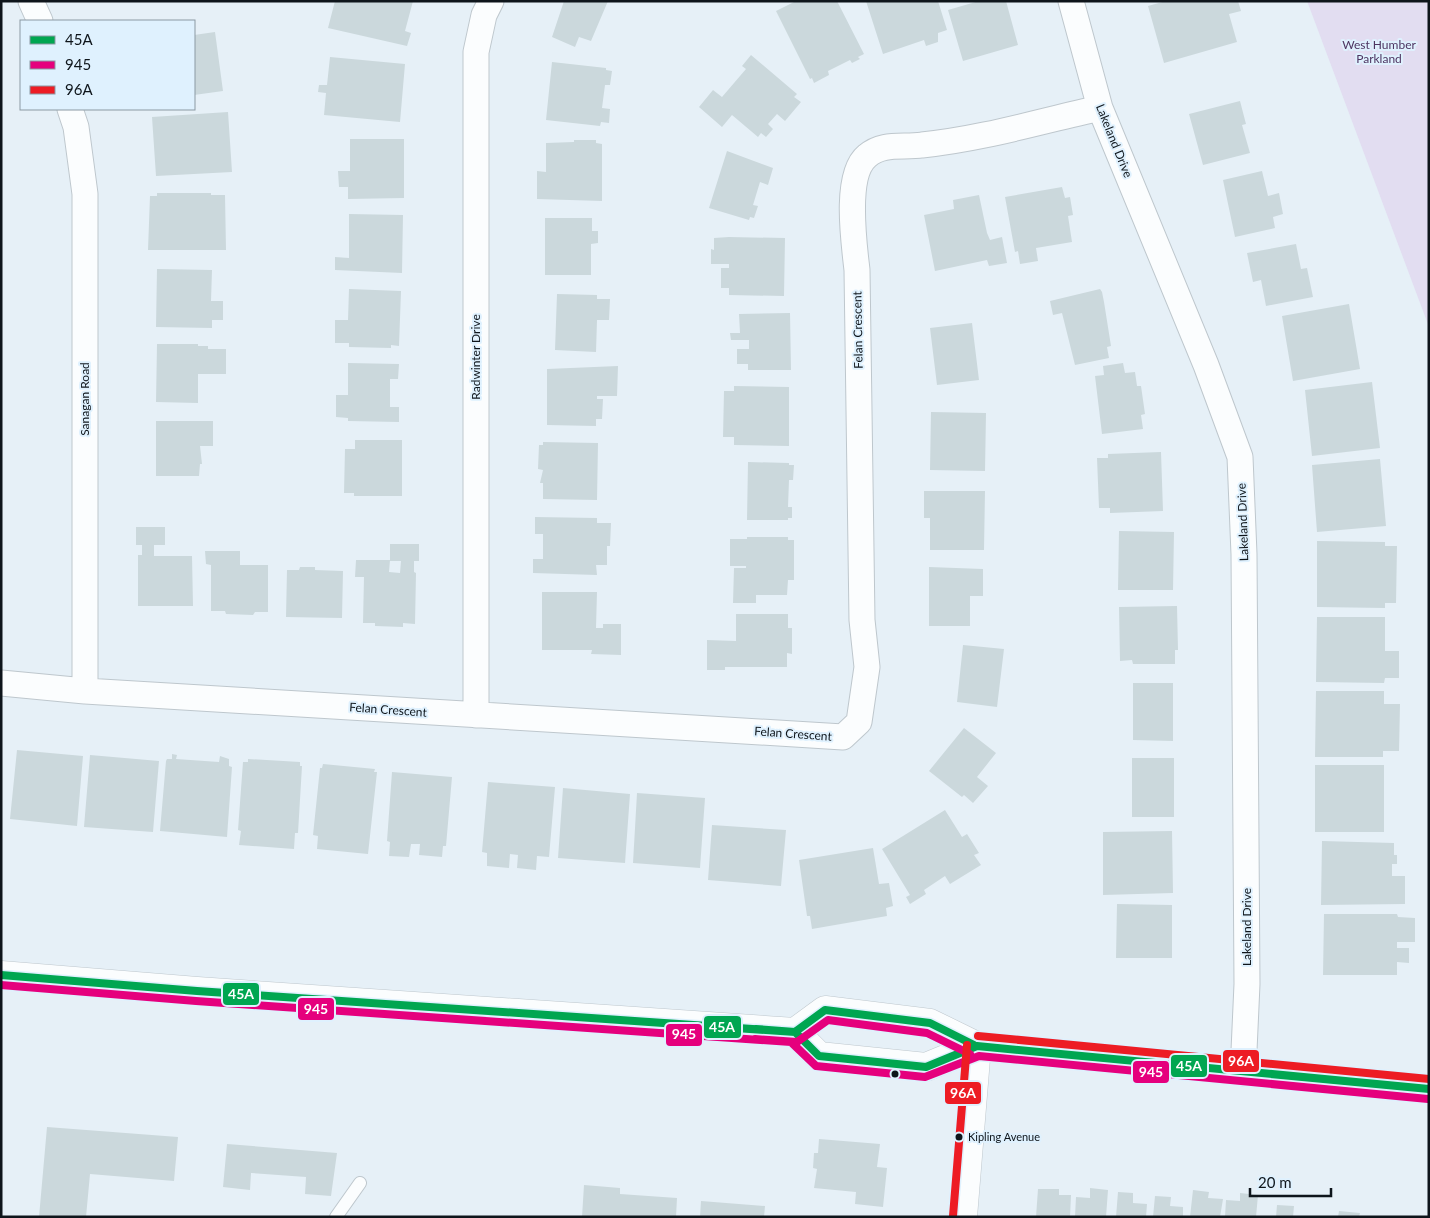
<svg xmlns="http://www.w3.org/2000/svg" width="1430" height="1218" viewBox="0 0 1430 1218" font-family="Lato,sans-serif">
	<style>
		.green { fill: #e2ddf1 }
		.building { fill: #cbd8dc }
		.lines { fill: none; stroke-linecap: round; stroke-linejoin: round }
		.service-casing { stroke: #bec7cd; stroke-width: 14 }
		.minor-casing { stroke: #bec7cd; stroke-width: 27 }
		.tertiary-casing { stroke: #bec7cd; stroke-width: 29 }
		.secondary-casing { stroke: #bec7cd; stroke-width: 29 }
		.service { stroke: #fbfdfe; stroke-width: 12 }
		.minor { stroke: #fbfdfe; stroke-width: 25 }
		.tertiary { stroke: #fbfdfe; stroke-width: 28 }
		.secondary { stroke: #fbfdfe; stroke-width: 28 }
		.bus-1-casing { stroke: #dff1fe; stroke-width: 11 }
		.bus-2-casing { stroke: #dff1fe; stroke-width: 11 }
		.bus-3-casing { stroke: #dff1fe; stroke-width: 11 }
		.bus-1 { stroke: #00a651; stroke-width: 8 }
		.bus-2 { stroke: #e5007d; stroke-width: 8 }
		.bus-3 { stroke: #ed1c24; stroke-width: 8 }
		.bus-dot { fill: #0e151b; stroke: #dff1fe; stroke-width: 2 }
		.labels { text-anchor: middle; stroke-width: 4; stroke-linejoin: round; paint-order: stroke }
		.bus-label { font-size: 11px; fill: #0e151b; stroke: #dff1fe; text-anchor: start }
		.park-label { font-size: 12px; fill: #4e3561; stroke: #dff1fe }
		.street-label { font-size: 12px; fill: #0e151b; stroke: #dff1fe }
		.line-badge { stroke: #dff1fe; stroke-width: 2 }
		.badge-label { font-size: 14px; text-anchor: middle; font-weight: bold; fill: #fff }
	</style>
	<rect width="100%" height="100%" fill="#e6f0f7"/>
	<path class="green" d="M1307 1H1429V327Z"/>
	<path class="building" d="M335 1H413L405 31 411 33 407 46 328 28Z
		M564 1H608L591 41 579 37 575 47 552 37Z
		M796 1H837L864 54 858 57 860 59 852 63 850 60 828 71 829 75 814 83 812 78 810 79 776 11Z
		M866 1H938L947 30 938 33V42L926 46 924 40 883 54Z
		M979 1H1006L1018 45 963 61 948 10Z
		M1166 1H1238L1241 11 1229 14 1237 42 1164 63 1148 6Z
		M215 32 223 91 194 95V35Z
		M751 55 797 94 794 97 801 102 785 121 777 114 768 124 773 129 766 137 761 133 758 137 732 115 722 127 699 107 713 90 722 97 746 69 742 66Z
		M330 57 405 64 400 122 324 115 326 93 318 92 319 85H327Z
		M552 62 606 68V70L612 71 610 85H605L602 108 610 109 609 123 601 122 600 126 546 120Z
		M1240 101 1246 124 1242 125 1250 153 1203 165 1189 114Z
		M228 112 232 172 156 176 152 117Z
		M350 139H404V198L348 199V187H339L338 171H350Z
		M574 140H596V143L602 144V201L537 199V171L546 172V143L574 142Z
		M727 151 773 168 768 185 760 182 753 205 758 206 754 218 750 217 749 220 709 208Z
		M1262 171 1268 196 1279 193 1283 214 1273 217 1275 228 1235 237 1223 180Z
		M1062 187 1065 198 1070 197 1073 215 1068 216 1072 242 1036 248 1038 261 1020 264 1018 251 1015 252 1005 197Z
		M157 193H211V195H225L226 250H148L150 196H157Z
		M979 195 987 233 990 240 1002 237 1007 263 989 266 987 260 935 271 924 215 954 209 953 200Z
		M349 214 403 215 402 273 335 270V257L349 258Z
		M545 218H592V231H598V243L591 244V275H545Z
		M729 237 785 238 784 296 729 295V288H721V268H729V264H711V249L714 250V238Z
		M1296 244 1301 269 1307 268 1313 297 1266 306 1261 280 1253 282 1247 253Z
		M157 269 212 270 211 301H223V320H212V328L156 327Z
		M349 289 401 291 399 346 391 345V348L349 347V343H335V320H348Z
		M1100 289 1102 292 1104 302 1111 346 1107 347 1109 358 1075 365 1062 313 1053 315 1050 301Z
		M557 294 597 295V299H610L609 320H597L596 352 555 350Z
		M1349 304 1360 369 1293 381 1282 316Z
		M790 313 791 370H748V364H737V349H749V340H731L730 333H740L739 314Z
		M972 323 979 380 937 385 930 328Z
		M157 344H198V346H208V349H226V374H198V403L156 402Z
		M348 363 399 364 398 379H390V407H399V422L348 421V418L336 417V395H348Z
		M1123 363 1125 373 1135 372 1137 386H1141L1145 414 1141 415 1143 429 1102 434 1095 376 1104 375 1103 366Z
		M618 366 617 396H597V399H603L602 419H596V426L547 425V369Z
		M1372 382 1380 448 1312 456 1305 390Z
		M734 386 789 387V446L734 445V437H723L724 391H734Z
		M931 412 986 413 985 471 930 470Z
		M156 421H213V446H200L202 464H200L199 476H156Z
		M355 440H402V496H354V493H344L345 449H355Z
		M543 442 598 443 597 500 543 499V483H540L543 470 538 469 539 445H543Z
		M1161 452 1163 511 1110 513V508H1099L1097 458H1108V454Z
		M1380 459 1386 526 1317 532 1312 465Z
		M748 462 789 463V465H794L793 480H789L788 507H792V518H788V520H747Z
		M924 491H985L984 550H930V518H924Z
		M535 517 597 518V523H611L610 546H607V565H596L597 575 533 573V559H543V534H535Z
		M136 527H165V545H154V556H192L193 606H138V555H142V545H136Z
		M1119 531 1174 532 1173 590H1118Z
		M747 537H788V540H794V580H788L787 595H756V603H733L734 568H746V566H730V539H747Z
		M1317 541 1385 542V546H1397L1396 603H1385V608L1317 607Z
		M390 544H419V561H414V572L416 573 415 624 403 623V627L375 626V623H363L364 577H355L356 560H390L389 572 400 573 401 561H390Z
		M205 551H240V565H268V612H255L253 615 226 614 225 611H211V565L206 564Z
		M300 567H315V570L343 571 342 618 286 617 287 570H299Z
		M929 567 983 569V596H970V626H929Z
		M542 592H597L596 628H603V624H621V655L591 654 592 650H542Z
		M1177 606 1178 650H1175V664H1133L1132 660 1120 661 1119 607Z
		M736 614H788V628H792V654L787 653V667H725V670H707V640L736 641Z
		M1317 617H1385V651H1399V678H1385L1384 683 1316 682Z
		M963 645 1004 649 997 707 957 702Z
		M1133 683H1173V741L1133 740Z
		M1316 691H1384V704H1400L1399 751H1383V757H1315Z
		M964 728 996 753 977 777 988 786 973 803 964 795 962 797 929 771Z
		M17 750 83 756 77 826 10 819Z
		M172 754 177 755 176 759 219 762 220 756 229 759V766L232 767 227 837 160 831 166 761 167 759H172Z
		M90 755 159 761 153 832 84 827Z
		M1132 758H1174V817H1132Z
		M248 759 300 762V766H302L298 833H295L294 849 239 845 241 831 238 830 243 762H248Z
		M323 764 375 769 374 772H377L368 854 317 849 318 836 313 835 320 768H322Z
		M1315 765H1384V832H1315Z
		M392 772 452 777 446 846H443L442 857 419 855 420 844H411L409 857 389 856 390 842 387 841Z
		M488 782 555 787 549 857 537 856 536 870 517 868 518 855 510 854 509 868 487 866V853L482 852Z
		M563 788 630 794 625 863 558 858Z
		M637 793 705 798 700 868 633 863Z
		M945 810 962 837 967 834 979 853 974 855 981 865 950 884 945 876 924 890 926 894 910 904 906 897 910 895 882 849Z
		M712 825 786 830 781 886 708 880Z
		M1172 831 1173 893 1103 895V832Z
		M1322 841 1394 843V855H1397V864H1392V876H1405V904L1321 905Z
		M873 848 879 884 889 883 893 906 886 908 887 916 812 929 810 916H807L799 860Z
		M1117 904 1172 905V958H1116Z
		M1324 914H1397L1398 917 1415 918V942H1397V948H1409V963L1397 962V975H1323Z
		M47 1127 178 1137 174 1181 90 1174 86 1217H39Z
		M819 1139 880 1144 877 1167 887 1168 883 1207 855 1204 856 1192 814 1188 817 1169 813 1168 814 1153H818Z
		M227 1144 337 1153 331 1196 305 1194 306 1177 251 1173 250 1190 223 1187Z
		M584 1185 620 1188V1194L677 1198 676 1217H582Z
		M1090 1188 1108 1190 1106 1217H1075L1076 1197 1090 1198Z
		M1038 1189H1059V1195H1071L1070 1217H1036Z
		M1193 1190 1209 1192 1208 1198 1223 1199 1220 1217H1190Z
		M1118 1192 1133 1193V1203L1147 1204 1146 1217H1116Z
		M1240 1193 1258 1195 1256 1217H1225L1226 1200 1240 1201Z
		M1155 1196 1171 1197 1170 1206 1183 1207V1217H1153Z
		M701 1201 765 1206 764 1217H700Z
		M1277 1205 1294 1206 1293 1217H1276Z
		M1339 1211 1360 1213 1359 1217H1338Z"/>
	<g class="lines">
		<g class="service-casing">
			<path id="service" d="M336 1217 360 1183"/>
		</g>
		<g class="minor-casing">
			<path id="minor" d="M31 1 40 21
				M1071 1 1100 108 1206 365 1240 457 1244 554 1247 984 1243 1073
				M70 109 76 127 85 194V691
				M1 683 85 691 843 737 859 722 867 667 862 620 857 270C854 243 844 175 867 156 883 142 903 148 922 145 982 139 1041 121 1100 108
				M476 715V52L484 15 491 1"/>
		</g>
		<g class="tertiary-casing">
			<path id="tertiary" d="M963 1217 977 1046"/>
		</g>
		<g class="secondary-casing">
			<path id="secondary" d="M1 975 197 991 795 1032 825 1010 930 1023 977 1046 1429 1089
				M795 1032 819 1056 926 1067 977 1046"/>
		</g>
		<use href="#service" class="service"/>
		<use href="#minor" class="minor"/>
		<use href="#tertiary" class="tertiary"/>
		<use href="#secondary" class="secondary"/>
		<g class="bus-1-casing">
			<path id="bus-1" d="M1 975 197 991 795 1032 819 1056 926 1067 977 1046 1429 1089
				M756 1029 795 1032 825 1010 930 1023 974 1045"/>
		</g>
		<g class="bus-2-casing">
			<path id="bus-2" d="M1 985 196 1001 791 1042 816 1066 925 1077 979 1056 1428 1099
				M755 1039 797 1042 828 1020 927 1033 970 1054"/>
		</g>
		<g class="bus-3-casing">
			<path id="bus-3" d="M978 1036 1429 1079
				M953 1216 967 1045"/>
		</g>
		<use href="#bus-1" class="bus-1"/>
		<use href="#bus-2" class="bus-2"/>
		<use href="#bus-3" class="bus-3"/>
	</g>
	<g class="bus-dot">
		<circle cx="895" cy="1074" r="4.5"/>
		<circle cx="959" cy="1137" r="4.5"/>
	</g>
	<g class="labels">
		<g class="bus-label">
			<text x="968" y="1141">Kipling Avenue</text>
		</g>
		<g class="park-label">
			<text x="1379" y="49">West Humber<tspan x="1379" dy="14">Parkland</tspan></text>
		</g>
		<g class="street-label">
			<text transform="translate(1114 141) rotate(68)" y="4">Lakeland Drive</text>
			<text transform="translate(858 330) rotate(-91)" y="4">Felan Crescent</text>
			<text transform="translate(476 357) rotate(-90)" y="4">Radwinter Drive</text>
			<text transform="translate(85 399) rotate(-90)" y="4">Sanagan Road</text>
			<text transform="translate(1243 522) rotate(-92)" y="4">Lakeland Drive</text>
			<text transform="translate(388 710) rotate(4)" y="4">Felan Crescent</text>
			<text transform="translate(793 734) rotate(4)" y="4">Felan Crescent</text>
			<text transform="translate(1247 927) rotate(-90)" y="4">Lakeland Drive</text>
		</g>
	</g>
	<g class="line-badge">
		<rect x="222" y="982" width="38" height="24" rx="5" fill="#00a651"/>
		<rect x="297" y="997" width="38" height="24" rx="5" fill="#e5007d"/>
		<rect x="703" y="1015" width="39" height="24" rx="5" fill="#00a651"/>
		<rect x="665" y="1023" width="38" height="24" rx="5" fill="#e5007d"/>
		<rect x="1222" y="1049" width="38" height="24" rx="5" fill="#ed1c24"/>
		<rect x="1170" y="1054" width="38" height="24" rx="5" fill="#00a651"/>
		<rect x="1132" y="1060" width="38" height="24" rx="5" fill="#e5007d"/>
		<rect x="944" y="1081" width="38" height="24" rx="5" fill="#ed1c24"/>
	</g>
	<g class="badge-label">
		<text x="241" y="999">45A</text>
		<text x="316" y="1014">945</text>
		<text x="722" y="1032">45A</text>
		<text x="684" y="1039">945</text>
		<text x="1241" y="1066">96A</text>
		<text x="1189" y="1071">45A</text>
		<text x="1151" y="1077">945</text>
		<text x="963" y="1098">96A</text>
	</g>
	<rect width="1430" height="1218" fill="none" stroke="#0e151b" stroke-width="5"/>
	<rect x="20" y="20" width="175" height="90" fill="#dff1fe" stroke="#8b99a3"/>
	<rect x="30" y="36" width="25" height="8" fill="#00a651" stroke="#8b99a3"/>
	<text x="65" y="45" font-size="15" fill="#0e151b">45A</text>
	<rect x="30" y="61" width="25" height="8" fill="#e5007d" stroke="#8b99a3"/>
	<text x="65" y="70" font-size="15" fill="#0e151b">945</text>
	<rect x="30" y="86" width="25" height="8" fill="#ed1c24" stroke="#8b99a3"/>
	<text x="65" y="95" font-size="15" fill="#0e151b">96A</text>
	<path d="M1250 1188v8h81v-8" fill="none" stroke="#0e151b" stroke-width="2.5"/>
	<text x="1258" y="1188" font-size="15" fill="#0e151b" stroke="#dff1fe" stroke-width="4" paint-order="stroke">20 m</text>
</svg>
